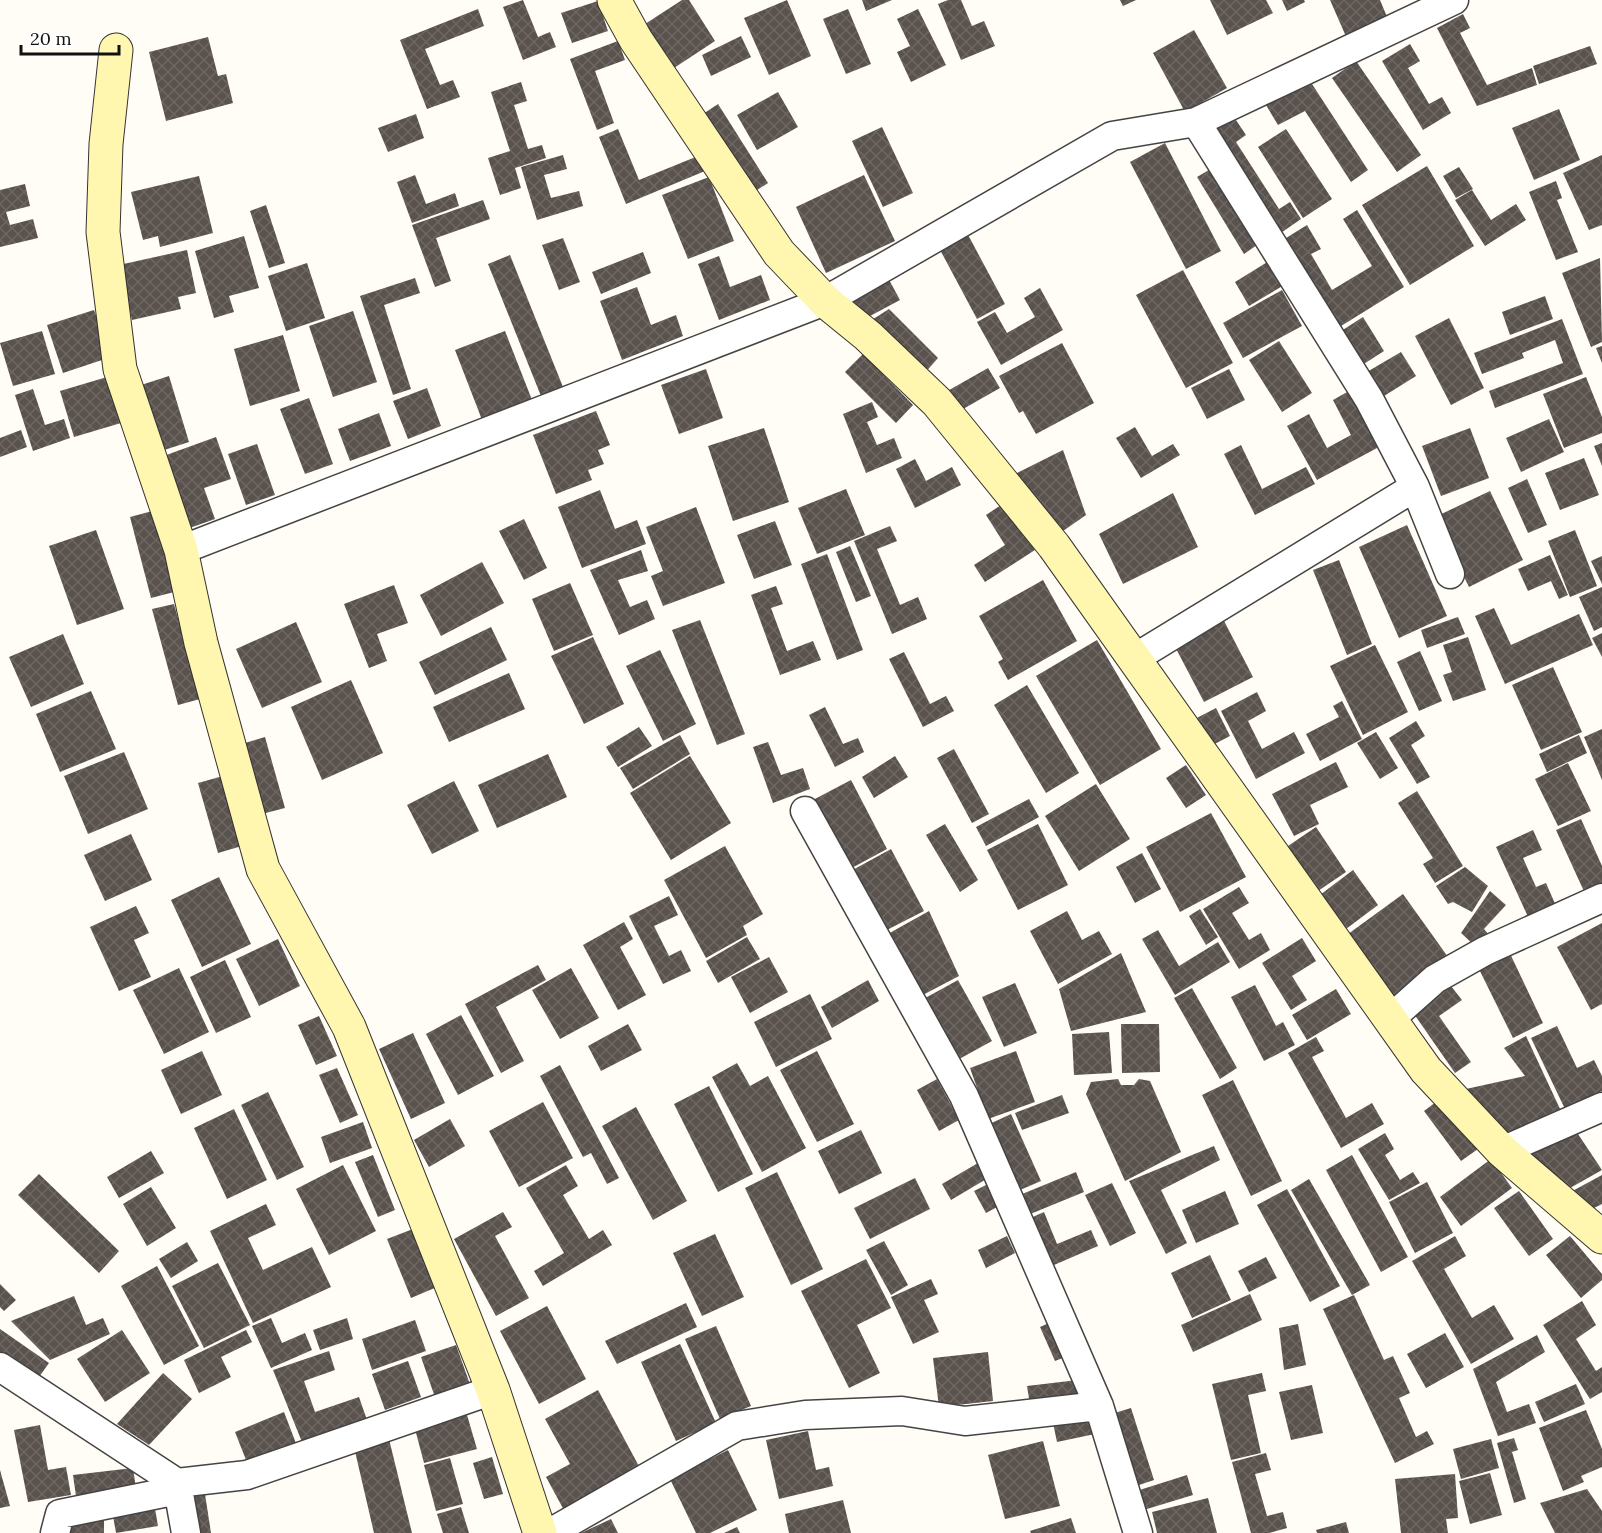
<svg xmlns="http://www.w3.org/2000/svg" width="1602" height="1533" viewBox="0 0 1602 1533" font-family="Lora,serif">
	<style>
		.building { fill: url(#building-cross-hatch) }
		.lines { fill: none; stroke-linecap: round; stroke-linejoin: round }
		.street-casing { stroke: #444; stroke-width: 31 }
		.secondary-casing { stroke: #333; stroke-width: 35 }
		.street { stroke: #fff; stroke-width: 28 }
		.secondary { stroke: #fff6b0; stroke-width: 33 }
	</style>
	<defs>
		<pattern id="building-cross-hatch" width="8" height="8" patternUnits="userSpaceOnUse" patternTransform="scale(1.5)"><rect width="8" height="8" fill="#5a524d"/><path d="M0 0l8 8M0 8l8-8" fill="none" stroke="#6d6662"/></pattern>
	</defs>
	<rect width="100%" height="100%" fill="#fffdf5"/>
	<path class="building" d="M523 0 538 37 550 32 556 47 523 60 503 7Z
		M682 0H689L715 41 671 70 642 26Z
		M787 0 811 56 769 75 744 18Z
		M862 0H892L866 11Z
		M948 0H961L972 26 984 21 995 46 961 60 938 4Z
		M1120 0H1136L1123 6Z
		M1210 0H1266L1273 13 1227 35Z
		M1282 0H1304L1305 2 1287 11Z
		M1330 0H1380L1390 24 1348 41Z
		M598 1 608 31 572 43 561 13Z
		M478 9 484 26 425 49 440 85 453 80 460 97 427 109 400 40Z
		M848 9 871 64 846 74 823 19Z
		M918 9 946 65 911 82 897 52 910 46 897 19Z
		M1463 14 1470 28 1460 33 1487 85 1532 68 1537 85 1477 106 1437 28Z
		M1194 30 1227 88 1185 112 1153 53Z
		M741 36 751 57 711 76 702 55Z
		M208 37 218 76 226 74 233 103 166 121 149 52Z
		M618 41 625 60 595 71 614 123 597 130 570 59Z
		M1410 44 1420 61 1408 68 1429 104 1442 97 1451 113 1423 130 1382 61Z
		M1590 46 1597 64 1539 84 1533 66Z
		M1356 61 1421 155 1397 172 1332 78Z
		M521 82 527 101 514 105 528 149 542 145 546 158 515 168 521 188 500 195 488 158 510 151 491 92Z
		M1312 84 1368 170 1351 182 1305 111 1278 125 1266 105Z
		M778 92 798 127 757 150 737 115Z
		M718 104 768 183 751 194 700 116Z
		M1559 109 1580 160 1534 180 1512 128Z
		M416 114 424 138 388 152 378 128Z
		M1232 114 1246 135 1236 142 1279 209 1290 202 1301 219 1275 237 1206 132Z
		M882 127 913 193 883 207 852 141Z
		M618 129 639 180 698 156 705 171 626 204 599 137Z
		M1286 129 1332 199 1303 218 1258 147Z
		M1165 143 1221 251 1186 269 1130 162Z
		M563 155 567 169 544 175 551 198 579 191 583 206 537 220 521 167Z
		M1602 155V225L1589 230 1563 173Z
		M1427 166 1474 246 1410 285 1362 205Z
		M1214 167 1260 243 1244 254 1197 177Z
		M1459 167 1473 189 1456 198 1443 176Z
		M415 175 426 204 455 193 459 206 412 223 397 182Z
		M864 175 895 241 826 273 796 207Z
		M199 176 213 233 160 247 158 236 143 240 131 192Z
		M709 177 734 241 688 259 662 195Z
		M1556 181 1562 198 1557 200 1578 252 1556 260 1529 192Z
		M25 184 30 206 6 212 10 225 33 219 38 238 0 247V190Z
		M1472 190 1491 220 1516 204 1526 220 1485 246 1455 200Z
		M483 200 490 219 436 238 451 281 435 287 412 225Z
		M266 205 285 263 269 268 250 211Z
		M1357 210 1404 287 1333 331 1278 243 1307 225 1321 249 1311 254 1332 290 1372 266 1343 219Z
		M966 231 1005 304 977 319 938 246Z
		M244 236 259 288 229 296 234 312 214 318 195 251Z
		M563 238 580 282 559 290 542 245Z
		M187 250 196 293 178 297 181 309 132 320 119 265Z
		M643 252 651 273 601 294 592 272Z
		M510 255 565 392 543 401 488 264Z
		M719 256 730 287 761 275 770 300 719 320 698 264Z
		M1600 258 1602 342 1591 347 1562 273Z
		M1269 261 1284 285 1249 306 1235 282Z
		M307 263 325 318 286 331 268 276Z
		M1183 270 1233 363 1186 388 1136 295Z
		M887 276 900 300 857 323 844 299Z
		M415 278 420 293 384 305 411 389 393 395 360 296Z
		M637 287 651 325 676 315 683 336 622 360 600 301Z
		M1040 288 1063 330 1001 365 977 322 995 312 1007 333 1035 317 1024 298Z
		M1282 290 1302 326 1243 358 1223 323Z
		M1545 296 1553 319 1510 335 1502 312Z
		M889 309 938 358 924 374 867 323Z
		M94 310 111 357 63 373 47 325Z
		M353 311 377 382 333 397 309 326Z
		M1363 317 1384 351 1356 369 1335 335Z
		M1449 318 1484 388 1451 405 1415 336Z
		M1562 319 1583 374 1495 408 1489 391 1563 363 1555 340 1522 353 1524 358 1482 374 1474 353Z
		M42 331 55 374 13 386 0 343Z
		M505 331 534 405 484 425 455 350Z
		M283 335 300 391 250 406 234 349Z
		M1279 341 1312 393 1282 412 1249 360Z
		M1062 343 1094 403 1036 434 1023 411 1019 413 999 376Z
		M1602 346V363L1596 348Z
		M1401 352 1416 376 1376 401 1360 376Z
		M863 354 913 405 896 423 845 372Z
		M988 368 1000 388 956 413 944 393Z
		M706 369 723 418 679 434 661 385Z
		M1229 369 1245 400 1207 419 1191 388Z
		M169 376 189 442 158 452 138 386Z
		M107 377 121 423 74 437 60 391Z
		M1586 377 1602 417V433L1564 448 1543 394Z
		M427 388 441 426 408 439 393 401Z
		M33 389 45 425 64 419 70 438 33 451 15 395Z
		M1349 391 1379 447 1317 480 1287 426 1309 414 1327 448 1351 435 1333 400Z
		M309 398 333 464 305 474 280 409Z
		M872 402 878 417 867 422 877 445 894 438 902 458 866 473 843 414Z
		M596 411 610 445 598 450 604 464 588 470 592 480 556 494 533 435Z
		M379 413 391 446 350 461 338 429Z
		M1549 419 1564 452 1521 472 1506 438Z
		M1135 427 1152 456 1173 444 1180 455 1141 478 1116 438Z
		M764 428 789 502 733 521 708 446Z
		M1470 428 1489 478 1441 496 1422 446Z
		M21 430 27 447 0 457V438Z
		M216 437 231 479 204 488 215 519 184 530 158 458Z
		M1602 443V466L1594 446Z
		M257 444 275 495 246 505 228 454Z
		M1241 445 1262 489 1306 467 1315 484 1255 515 1224 454Z
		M1063 450 1086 515 1053 538 1007 478Z
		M1584 458 1599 495 1560 510 1545 473Z
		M915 459 926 481 952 467 961 485 915 508 896 469Z
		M1527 479 1547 525 1528 533 1508 488Z
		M846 489 865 535 817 554 798 508Z
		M600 490 615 529 637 520 646 544 582 568 558 507Z
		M1490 491 1523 560 1469 587 1435 517Z
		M1173 493 1198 547 1123 584 1099 534Z
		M1004 503 1035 550 985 582 974 565 1005 545 986 515Z
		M696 507 725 583 663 606 651 576 663 571 646 527Z
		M156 510 178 591 151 598 130 517Z
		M524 519 547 568 524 580 499 531Z
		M775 521 792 565 754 579 737 535Z
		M1407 525 1447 616 1399 638 1359 547Z
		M890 526 897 541 877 549 900 605 918 597 927 619 892 634 854 541Z
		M96 530 124 609 77 625 49 546Z
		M1575 530 1597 586 1570 597 1548 541Z
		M850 546 871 596 856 602 836 552Z
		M641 550 648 571 618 580 630 607 647 600 655 619 619 635 590 570Z
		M827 554 863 650 837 660 801 564Z
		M1550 555 1568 595 1559 599 1551 581 1528 591 1518 569Z
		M1602 556V584L1591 561Z
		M1339 560 1372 644 1347 655 1313 570Z
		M482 562 504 603 441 636 420 595Z
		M1043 580 1077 641 1008 680 998 662 1003 659 979 616Z
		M570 583 593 635 554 651 532 599Z
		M394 585 408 623 377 634 387 661 369 668 344 604Z
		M776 586 783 604 771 608 787 651 813 641 821 660 780 675 751 595Z
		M1602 587V627L1594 631 1579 597Z
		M174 604 200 699 178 705 152 609Z
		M1494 608 1511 645 1579 614 1593 645 1505 684 1475 616Z
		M1221 615 1253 677 1204 702 1172 641Z
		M1458 617 1465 634 1427 648 1421 630Z
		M700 620 745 734 717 745 672 630Z
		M296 622 322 682 262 708 236 649Z
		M491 627 507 660 435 695 419 662Z
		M1602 633V657L1592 638Z
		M63 634 84 684 31 707 9 657Z
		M593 637 624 704 584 724 551 656Z
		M1468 637 1486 690 1453 701 1443 675 1452 672 1443 645Z
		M1097 640 1161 749 1100 785 1036 676Z
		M1375 645 1408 712 1363 735 1330 666Z
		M660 650 696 724 663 741 626 666Z
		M1420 651 1442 701 1419 711 1397 662Z
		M904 652 930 704 946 696 954 711 923 727 889 659Z
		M1553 667 1582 732 1541 750 1512 685Z
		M509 673 525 709 449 742 433 707Z
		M351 680 383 753 322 780 291 707Z
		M1027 685 1079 773 1046 793 994 705Z
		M91 691 116 749 60 772 36 714Z
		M1257 692 1266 711 1248 721 1262 749 1294 732 1305 753 1256 779 1221 711Z
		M1342 701 1362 739 1320 761 1306 734 1339 717 1333 706Z
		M825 707 843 744 858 738 864 752 835 767 809 715Z
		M1216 708 1230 736 1205 749 1191 721Z
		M1416 721 1425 736 1411 745 1430 777 1417 784 1389 738Z
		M639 727 652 746 618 767 606 747Z
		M1602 729V780L1584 737Z
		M1376 732 1398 768 1380 779 1357 743Z
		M680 735 690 754 633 789 620 768Z
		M1579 735 1587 753 1547 772 1539 754Z
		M265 737 285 808 258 815 238 745Z
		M768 742 781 775 803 768 810 789 773 803 753 747Z
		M954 749 989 814 972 823 937 758Z
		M124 752 148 809 88 834 64 776Z
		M548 754 567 797 497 828 478 785Z
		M690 756 731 823 671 860 630 793Z
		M895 756 908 777 874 798 862 777Z
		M1336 762 1348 787 1310 805 1319 824 1294 836 1272 794Z
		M1568 763 1591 811 1558 826 1535 779Z
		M1186 765 1206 795 1186 808 1166 778Z
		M223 776 242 846 218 853 198 783Z
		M851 780 887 849 848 870 811 801Z
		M454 781 479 831 432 854 407 805Z
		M1096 784 1130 839 1079 871 1045 816Z
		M1417 791 1463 866 1435 883 1423 864 1433 858 1398 803Z
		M1029 799 1039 817 986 846 976 827Z
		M1211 813 1246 877 1180 912 1146 847Z
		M1581 819 1602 866V891L1587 898 1556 830Z
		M945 824 978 880 960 892 926 835Z
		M1038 824 1068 885 1018 910 987 850Z
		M1316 827 1346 872 1315 893 1285 848Z
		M1533 830 1542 850 1523 858 1536 887 1546 883 1556 906 1529 919 1496 847Z
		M131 834 152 880 105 901 84 855Z
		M725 846 763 914 743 926 747 935 706 958 664 880Z
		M891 849 924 911 881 933 849 872Z
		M1142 853 1161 889 1135 903 1116 867Z
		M1465 867 1488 886 1472 912 1453 902 1448 904 1436 886Z
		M1353 870 1378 905 1338 935 1312 901Z
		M219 877 251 944 202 967 171 900Z
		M1239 887 1249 903 1232 913 1249 940 1261 933 1270 950 1239 969 1203 909Z
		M1490 891 1506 905 1484 929 1489 935 1477 948 1461 933Z
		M1403 894 1453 964 1393 1007 1344 937Z
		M669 896 678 915 654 926 669 956 681 950 691 971 663 984 629 916Z
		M136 906 149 933 134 940 151 977 119 991 90 927Z
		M1200 909 1218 937 1206 945 1189 916Z
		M929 911 959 976 919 997 886 935Z
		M1067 911 1082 940 1099 931 1112 954 1058 984 1030 931Z
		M624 922 633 939 620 947 646 995 618 1010 583 945Z
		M1602 923V1004L1591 1010 1557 947Z
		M1158 930 1179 966 1218 942 1230 962 1175 995 1142 939Z
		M747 937 760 959 718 983 706 961Z
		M1302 938 1316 961 1292 976 1307 1000 1291 1010 1262 963Z
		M278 939 300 986 259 1006 236 959Z
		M1506 945 1543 1023 1513 1038 1475 961Z
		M1121 953 1146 1012 1071 1031 1059 989Z
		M769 957 788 992 750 1013 731 977Z
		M225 960 251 1017 216 1033 190 977Z
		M538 965 546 980 496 1007 524 1061 501 1073 465 1004Z
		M179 968 209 1032 164 1054 133 990Z
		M571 968 599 1018 560 1039 532 990Z
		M868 980 879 1001 832 1028 821 1007Z
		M958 980 992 1041 952 1063 918 1002Z
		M1447 981 1462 1000 1439 1016 1471 1062 1455 1073 1414 1014Z
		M1015 983 1037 1033 1004 1047 982 997Z
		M1255 985 1276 1026 1283 1022 1295 1045 1264 1061 1231 997Z
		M1192 988 1237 1068 1220 1079 1174 998Z
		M1336 989 1351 1014 1307 1040 1292 1015Z
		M810 994 832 1039 776 1067 754 1022Z
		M461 1015 494 1076 458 1095 426 1034Z
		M319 1016 337 1056 316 1065 298 1025Z
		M628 1024 642 1050 601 1071 588 1046Z
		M1121 1024H1159L1160 1072 1122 1073Z
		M1557 1026 1577 1068 1594 1060 1602 1076V1091L1565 1109 1531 1038Z
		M1109 1032 1112 1073 1074 1075 1072 1034Z
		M413 1033 445 1103 411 1119 379 1049Z
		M1526 1036 1561 1111 1500 1140 1466 1089 1525 1076 1504 1048Z
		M1316 1037 1324 1051 1312 1057 1346 1118 1372 1103 1384 1124 1341 1148 1288 1053Z
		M202 1051 222 1095 181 1114 161 1070Z
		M817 1051 854 1124 817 1142 780 1070Z
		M1016 1051 1035 1102 988 1119 970 1068Z
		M737 1063 750 1086 768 1076 806 1148 762 1172 712 1077Z
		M560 1065 619 1178 607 1184 591 1153 583 1157 540 1076Z
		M337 1068 358 1115 340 1123 319 1075Z
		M937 1079 959 1120 939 1131 917 1090Z
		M1118 1079 1121 1085H1134L1139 1079 1150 1081 1181 1152 1125 1181 1086 1094 1091 1082Z
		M1233 1080 1282 1181 1251 1196 1202 1095Z
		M709 1086 753 1174 718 1192 674 1104Z
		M268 1092 304 1167 277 1180 241 1105Z
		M1062 1095 1069 1113 1022 1130 1015 1113Z
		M1440 1099 1478 1149 1461 1161 1424 1111Z
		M543 1102 573 1158 519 1187 489 1131Z
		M636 1107 687 1201 653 1220 602 1126Z
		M234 1109 267 1180 227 1199 194 1128Z
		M1011 1114 1041 1181 1013 1193 983 1127Z
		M450 1119 465 1146 429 1167 414 1140Z
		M363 1122 372 1148 330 1163 321 1137Z
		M1572 1125 1602 1170 1563 1192 1515 1148Z
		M861 1130 882 1173 839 1194 818 1151Z
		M1385 1133 1394 1149 1385 1155 1400 1180 1413 1172 1420 1183 1389 1200 1358 1149Z
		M1214 1146 1220 1160 1161 1190 1187 1243 1166 1254 1129 1181Z
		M151 1151 164 1173 119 1198 107 1177Z
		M373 1155 395 1210 378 1217 355 1162Z
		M1352 1155 1408 1257 1381 1272 1326 1170Z
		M1491 1159 1512 1188 1461 1226 1440 1197Z
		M978 1163 988 1178 951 1200 942 1184Z
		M343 1165 376 1231 329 1255 296 1189Z
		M566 1165 578 1186 563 1195 589 1239 603 1230 612 1245 543 1286 534 1271 564 1253 526 1188Z
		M777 1172 823 1269 791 1285 745 1188Z
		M1076 1172 1084 1192 1023 1217 1015 1197Z
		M39 1174 119 1251 99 1273 18 1195Z
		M1602 1175V1204L1588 1211 1567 1194Z
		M915 1178 930 1209 870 1239 854 1208Z
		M1309 1179 1370 1285 1352 1295 1291 1190Z
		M1427 1182 1453 1233 1415 1253 1389 1202Z
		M1112 1183 1136 1233 1110 1246 1085 1195Z
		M988 1184 999 1206 986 1213 974 1191Z
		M151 1187 176 1228 147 1246 123 1204Z
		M1287 1189 1340 1286 1310 1302 1257 1205Z
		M1225 1191 1239 1224 1196 1243 1182 1210Z
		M1519 1191 1553 1239 1529 1256 1494 1208Z
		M266 1204 276 1225 248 1238 263 1270 312 1247 331 1287 253 1323 210 1231Z
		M503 1212 512 1227 495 1236 529 1298 496 1316 454 1239Z
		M1044 1212 1057 1244 1091 1230 1098 1246 1047 1268 1026 1220Z
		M413 1229 437 1287 411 1298 387 1239Z
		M715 1234 744 1297 702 1316 673 1253Z
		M1007 1236 1015 1253 986 1268 978 1250Z
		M1455 1236 1466 1256 1444 1269 1472 1318 1494 1305 1514 1339 1471 1364 1412 1261Z
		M1570 1236 1602 1274V1280L1581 1298 1546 1255Z
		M884 1241 908 1285 891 1295 866 1250Z
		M187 1242 198 1261 171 1278 159 1259Z
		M1210 1255 1231 1300 1192 1318 1171 1273Z
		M1266 1257 1277 1278 1249 1292 1238 1271Z
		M866 1259 891 1308 857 1325 880 1373 849 1388 801 1291Z
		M218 1263 250 1325 204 1348 172 1286Z
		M157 1266 199 1346 164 1365 121 1286Z
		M931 1279 938 1294 924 1300 939 1332 913 1344 891 1297Z
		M0 1284 16 1300 4 1311 0 1307Z
		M1250 1294 1262 1320 1193 1352 1181 1325Z
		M1354 1295 1384 1360 1393 1356 1410 1393 1399 1398 1416 1437 1427 1431 1434 1444 1395 1463 1323 1309Z
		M74 1296 86 1325 103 1318 110 1334 50 1360 11 1321Z
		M1582 1301 1596 1325 1576 1339 1596 1371 1602 1367V1392L1590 1399 1543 1325Z
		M686 1303 697 1327 617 1364 605 1341Z
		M547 1306 586 1379 539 1404 500 1331Z
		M271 1318 282 1343 305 1333 312 1350 271 1368 252 1326Z
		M347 1318 353 1339 320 1350 313 1330Z
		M1058 1319 1073 1354 1055 1361 1040 1327Z
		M415 1320 426 1351 372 1370 362 1339Z
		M1298 1324 1306 1365 1284 1370 1279 1328Z
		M716 1326 751 1406 720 1419 685 1339Z
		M0 1329 49 1363 34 1384 0 1360Z
		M122 1330 150 1373 105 1402 77 1359Z
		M246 1330 252 1342 221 1357 231 1377 199 1393 184 1360Z
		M1445 1333 1464 1367 1426 1388 1407 1354Z
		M1537 1335 1545 1352 1496 1382 1507 1412 1529 1404 1536 1423 1498 1436 1473 1369Z
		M680 1344 716 1423 676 1441 641 1362Z
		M456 1345 472 1390 437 1403 421 1357Z
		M329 1351 335 1370 304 1381 315 1412 359 1397 367 1420 302 1442 273 1370Z
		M988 1352 993 1401 939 1407 933 1358Z
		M408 1361 421 1397 385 1410 372 1374Z
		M163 1373 192 1399 149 1445 117 1424Z
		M1262 1373 1266 1391 1248 1395 1261 1453 1231 1460 1212 1384Z
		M1086 1379 1088 1398 1030 1405 1027 1386Z
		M1576 1384 1585 1404 1544 1422 1535 1402Z
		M1312 1385 1323 1433 1291 1440 1279 1392Z
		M598 1390 641 1470 565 1512 546 1477 570 1464 545 1419Z
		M1131 1408 1154 1480 1130 1488 1108 1415Z
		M1586 1410 1602 1449V1467L1581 1476 1584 1482 1563 1491 1539 1428Z
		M284 1412 297 1446 248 1465 235 1432Z
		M467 1415 477 1449 424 1463 415 1429Z
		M1091 1415 1095 1434 1057 1442 1053 1423Z
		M40 1425 48 1470 66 1467 71 1495 28 1502 14 1430Z
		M808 1431 816 1470 829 1467 833 1486 779 1499 766 1440Z
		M1514 1438 1518 1450 1512 1452 1526 1499 1514 1503 1497 1443Z
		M389 1439 412 1533H374L354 1447Z
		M1491 1439 1499 1468 1461 1479 1453 1449Z
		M1043 1441 1060 1506 1005 1519 988 1455Z
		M728 1450 757 1510 710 1533H696L670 1479Z
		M1266 1453 1271 1470 1255 1474 1267 1516 1283 1512 1287 1528 1269 1533H1251L1232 1462Z
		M492 1457 503 1494 484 1499 473 1463Z
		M450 1458 463 1504 436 1511 424 1465Z
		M133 1468 137 1495 77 1503 73 1475Z
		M0 1470 10 1506 0 1508Z
		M1490 1473 1502 1515 1470 1524 1459 1481Z
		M1455 1474 1458 1518 1446 1519 1448 1533H1401L1395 1479Z
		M1187 1475 1193 1495 1137 1512 1130 1493Z
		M1587 1489 1602 1511V1533H1555L1540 1503Z
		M205 1494 211 1533H195L189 1497Z
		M1208 1498 1217 1533H1157L1152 1512Z
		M843 1500 851 1533H789L785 1514Z
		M154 1503 158 1526 116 1533 112 1510Z
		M461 1507 469 1533H443L437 1514Z
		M104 1517V1533H68L67 1518Z
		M1071 1518 1076 1533H1031L1030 1531Z
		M611 1519 618 1533H581Z
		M1346 1522 1349 1533H1317L1316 1530Z
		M737 1527 740 1533H724Z"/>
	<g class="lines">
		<g class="street-casing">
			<path id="street" d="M1196 122 1369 399 1415 487 1450 574
				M181 550 825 301 1112 136 1196 122 1454 0
				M1135 658 1415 487
				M805 811 964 1096 1099 1406 1138 1533
				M1389 1020 1435 979 1485 951 1602 898
				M1502 1151 1602 1107
				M0 1367 177 1483 247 1475 493 1390
				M177 1483 186 1533
				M55 1533 60 1514 178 1490
				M550 1533 737 1426 805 1415 902 1411 965 1421 1099 1406"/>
		</g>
		<g class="secondary-casing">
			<path id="secondary" d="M614 0 636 40 779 253 825 301 868 336 937 402 1054 546 1426 1070 1502 1151 1602 1237
				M116 50 106 144 103 232 120 369 181 550 201 643 263 869 349 1027 493 1390 540 1533"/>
		</g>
		<use href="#street" class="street"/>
		<use href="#secondary" class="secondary"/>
	</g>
	<path d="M21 45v9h98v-9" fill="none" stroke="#111111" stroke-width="3"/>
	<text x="30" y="45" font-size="18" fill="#111111" stroke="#ffffff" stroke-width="4.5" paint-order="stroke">20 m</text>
</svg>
